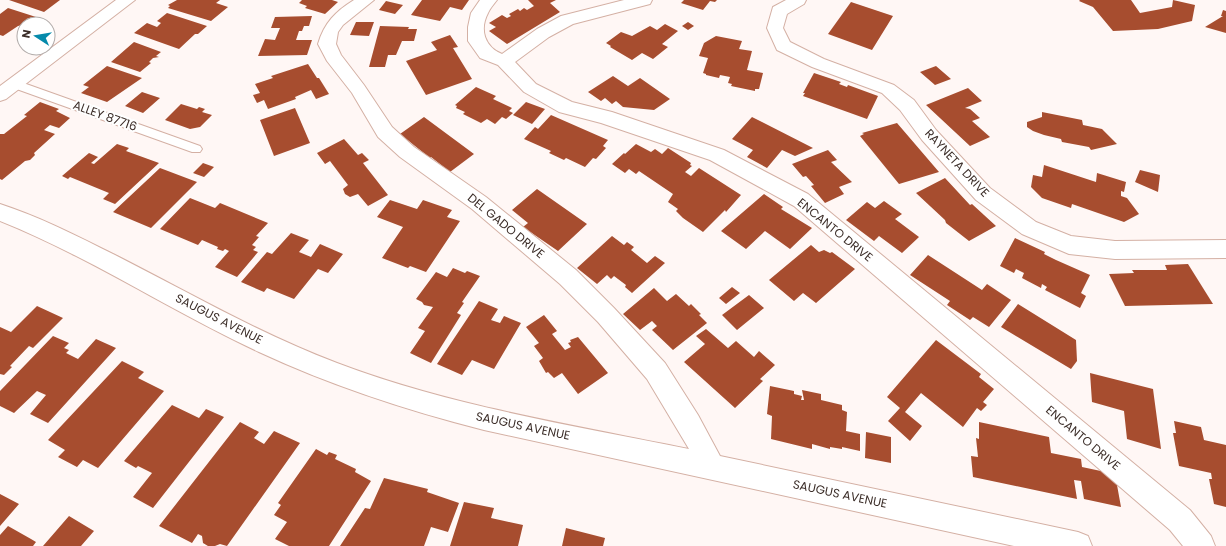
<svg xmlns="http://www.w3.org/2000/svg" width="1226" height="546" viewBox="0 0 1226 546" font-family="Poppins,sans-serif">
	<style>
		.building { fill: #a74d2f }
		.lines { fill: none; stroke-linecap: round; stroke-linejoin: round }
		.lane-casing { stroke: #d4b0a4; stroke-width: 2 }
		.street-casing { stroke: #d4b0a4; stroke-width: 2 }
		.lane { fill: #fff; fill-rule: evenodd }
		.street { fill: #fff; fill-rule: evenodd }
		.labels { text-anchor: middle; stroke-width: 4; stroke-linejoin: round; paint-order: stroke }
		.street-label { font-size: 12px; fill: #3c2e29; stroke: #fff }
	</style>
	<rect width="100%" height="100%" fill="#fff7f5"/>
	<path class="building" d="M9 0H60L44 12Z
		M177 0H220L216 3 228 7 211 21 168 8 170 6 168 5Z
		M302 0H332L338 2 325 14 305 8 307 6 299 3Z
		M422 0H469L462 10 450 7 440 21 411 15Z
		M528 0H556L550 3 560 12 507 44 489 31 496 27 489 23 502 15 507 18 511 16 509 14 518 9 520 11 524 8 527 10 534 6Z
		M684 0H717L715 2 710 1 703 10 681 3Z
		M1080 0H1131L1140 13 1172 7 1173 0 1195 5 1192 21 1158 29 1113 31 1093 7 1079 1Z
		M386 1 403 5 395 14 379 10Z
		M851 2 893 16 872 50 828 34Z
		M8 8 36 17 27 24 18 26 3 36 0 35V14Z
		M1223 10 1226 11V33L1205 27 1223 16H1221Z
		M167 13 207 26 198 34H195L179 49 134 33 147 23 157 27 161 23 157 21Z
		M312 16 309 26H304L302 31H299L296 40H312L307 55 258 56 265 39 275 40 280 28H271L275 17Z
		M356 22H374L369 36 350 35Z
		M688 22 694 26 688 30 682 26Z
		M665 24 678 31 662 44 668 47 653 59 642 53 632 60 610 47 611 46 606 43 621 32 632 36 650 26 657 30Z
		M380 26 409 27 408 29H417L414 41H402L396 55H388L385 67H369Z
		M450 35 458 47 453 48 472 79 426 95 406 61 437 50 431 42Z
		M716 36 742 41 739 49 752 51 747 70 763 73 759 89H755V91L731 86 732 84 728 83 730 77 720 75 719 78 706 75V74L703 73 708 58 699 56 704 43Z
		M134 42 161 52 156 56 159 57 153 58 149 62 151 63 140 72 111 62Z
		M308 64 317 78H319L329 94 316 99 311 90 295 97 296 99 268 109 264 100 257 103 253 95 260 93 255 84 273 78 271 76Z
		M107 66 142 78 107 102 81 93 89 87 83 85Z
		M936 66 951 79 935 85 920 72Z
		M814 73 841 82 839 84 847 87 848 85 878 96 867 119 803 96 805 93H803Z
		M613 76 628 86 640 78 670 99 654 110 623 107 616 101 612 104 605 98 601 101 588 92Z
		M476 87 496 96 493 99 512 108 509 111 513 113 506 119 502 117 495 124 487 119 481 123 463 114 465 112 456 108 457 106 455 105Z
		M968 88 982 101 965 108 970 109 980 118 972 121 990 137 970 146 926 105Z
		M142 92 160 98 143 113 125 106Z
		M40 102 59 109 56 111 70 118 59 128 50 125 44 130 55 134 34 153 35 155 30 160 25 161 2 180 0 179V134H4L27 116 24 115Z
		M526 102 545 109 532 124 513 115Z
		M181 104 197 109 199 107 205 109 202 112 212 115 200 127 190 129 165 120Z
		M295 108 310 143 274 156 260 120Z
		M1042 112 1082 120 1083 125 1102 129 1117 144 1091 150 1089 147 1062 142 1061 139 1044 135 1033 131 1027 127V122L1042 117Z
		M551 115 608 140 603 146 606 148 596 159 593 158 585 167 566 158 564 160 549 153 551 151 524 139 535 127 538 129Z
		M424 117 474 154 450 172 431 157 430 158 400 134Z
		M752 117 813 148 795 156 782 150 767 168 747 157 753 150 732 139Z
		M897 123 939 172 899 184 860 136 864 134 862 133Z
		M344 139 358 155 362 153 369 160 363 163 388 195 368 206 358 194 350 197 345 194 343 189 348 185 330 161 325 164 317 153Z
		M117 144 129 148 126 151 159 163 115 204 103 199 109 193 70 177 68 179 62 176 89 153 98 157 91 163 94 164Z
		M636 144 651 152 655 149 662 154 668 148 691 163 690 165 692 166 685 172 691 176 699 168 741 195 726 212 725 210 703 232 683 218 676 211 678 209 668 202 673 194 639 171 636 174 629 169 625 173 612 164 624 153 625 154Z
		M828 150 837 160 831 162 852 182 839 187 844 194 825 203 811 186 814 185 806 176 803 177 792 164Z
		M203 163 214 167 204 177 193 173Z
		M1044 165 1096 182 1097 173 1126 182 1124 192 1121 191V196L1127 198 1139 214 1124 222 1072 204 1071 208 1042 198 1031 187 1033 175 1042 177Z
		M160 168 197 182 151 228 113 212Z
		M1140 170 1160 175 1158 192 1135 182Z
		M945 178 970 205 972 204 996 226 969 241 946 223 945 220 916 193Z
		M537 189 587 224 558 251 523 227 528 223 512 210Z
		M764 194 783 207 781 209 812 228 790 249 765 231 746 249 721 231Z
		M190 198 215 208 220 203 268 223 256 236 259 237 252 245 256 247 253 250 258 252 237 277 215 267 229 251 225 249 223 251 217 249 218 247 202 240 198 245 160 229Z
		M390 200 417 209 423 200 452 210 447 217 460 221 426 272 410 266 408 268 382 258 403 227 377 217Z
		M884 201 902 214 895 219 919 237 902 253 879 236 874 241 846 220 867 202 875 208Z
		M291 233 309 240 299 252 311 257 320 244 343 254 328 273 318 269 294 299 267 288 264 292 241 282 267 252 272 254Z
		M612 236 624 245 627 242 634 247 631 250 647 263 655 256 665 263 632 293 625 287 626 285 614 276 611 279 607 275 597 284 577 268Z
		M1015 238 1045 252 1044 254 1056 260 1090 275 1081 293 1086 296 1080 308 1045 290 1047 287 1042 284 1041 288 1022 278 1024 273 1016 269 1014 273 1000 266Z
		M811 245 819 252 824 250 830 253 832 252 855 269 816 303 803 293 794 301 769 280Z
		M928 255 982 290 987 284 1011 300 989 327 973 317 970 320 947 305 950 301 910 275Z
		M1188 264 1213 304 1125 306 1109 274 1134 273 1132 270H1167L1165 265Z
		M453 268 465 273 467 271 480 276 462 302 464 303 457 313 461 315 431 363 410 353 425 331 418 328 433 307 424 305 422 302 416 299 436 272 447 277Z
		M732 287 740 293 726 304 719 298Z
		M654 288 667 301 676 294 689 306 691 304 701 314 699 315 707 323 673 350 652 330 657 326 652 321 640 330 623 314Z
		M749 295 764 308 737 330 722 315Z
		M479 301 498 309 491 320 500 323 504 316 521 323 494 369 472 360 462 375 437 364Z
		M1018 304 1076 340 1077 361 1071 369 1001 327Z
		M37 306 63 318 33 348 29 346 10 366 12 367 4 375 0 374V327L11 332Z
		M544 315 557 331 552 334 565 350 571 347 568 343 571 342 570 340 578 337 608 373 578 394 562 373 554 378 548 372 546 373 539 361 543 358 534 346 539 343 526 327Z
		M706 329 728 348 736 341 754 357 759 351 775 365 760 379 763 381 735 408 684 362 705 344 696 336Z
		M53 336 69 343 64 348 69 350 66 353 78 359 96 339 116 348 48 423 30 414 46 395 37 391 14 413 0 406V391Z
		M936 340 981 374 979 377 994 389 983 402 987 405 981 411 977 408 963 427 921 393 905 412 922 426 910 441 888 421 900 408 887 397Z
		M122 361 144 372 138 378 164 391 98 468 83 460 77 467 58 457 65 450 48 440Z
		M1090 373 1153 389 1161 449 1127 439 1124 411 1092 402Z
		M770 386 794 391V394L802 396 801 400H804L802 390 821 394V400L842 405V410L847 412 846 431 860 434V451L842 447V449L830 447V449L812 444V449L771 439 772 416 767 414Z
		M172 405 199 418 206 409 224 417 153 508 133 497 152 473 138 466 136 468 124 461Z
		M1174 421 1201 427 1204 440 1226 445V507L1214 504 1209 479H1212L1211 473 1179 466 1173 433H1176Z
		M240 422 259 432 254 438 264 444 274 431 300 443 227 546 220 544 215 546H208L203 543 202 536 198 534 192 543 159 526Z
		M979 422 1049 437 1051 453 1081 459 1082 467 1115 474 1121 507 1084 499 1081 481 1074 480 1077 499 973 477 971 456 978 457 976 438 979 439Z
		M866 432 891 437V463L865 458Z
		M316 449 327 455 329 452 337 455 335 459 356 469 355 472 371 481 329 546H289L275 539 287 522 274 515 281 505 278 503Z
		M384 478 428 489 427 492 459 503 448 532 431 527 424 546H340L365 508 370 509Z
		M0 494 19 504 0 526Z
		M464 502 494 508 491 518 523 525 518 546H450Z
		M69 516 94 531 81 546H43Z
		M8 526 31 539 36 542 33 546H0V535Z
		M566 528 605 538 603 546H562Z"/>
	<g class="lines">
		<g class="lane-casing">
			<path id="lane" d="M15 80 200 146 202 149 200 152H192L11 87 9 84Z"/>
		</g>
		<g class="street-casing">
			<path id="street" d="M116 0H135L6 99 0 101V86Z
				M354 0H374L343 25 338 32 336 44 341 55 364 85 392 127 414 147 486 197 576 270 614 308 665 363 698 415 720 456 1078 532 1088 536 1092 546H1014L484 430C406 410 332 386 259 352 171 311 90 257 0 221V204C40 217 77 236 115 255 188 292 260 334 337 363 450 406 571 425 689 449L647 379 598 322 560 284 472 209 400 157 378 137 352 93 327 61 318 44C324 23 336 11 354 0Z
				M480 0H497C494 4 490 8 488 13 479 30 485 47 502 54L537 29 561 16 624 0H652L650 4 573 24 549 37 515 62 536 84 572 102 612 112 724 150 808 194 1190 510 1211 536 1215 546H1183L1170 530 794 206 710 160 601 123 559 112 524 92 498 65 480 58 468 41V27L471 13Z
				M786 0H806L804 4 787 14 783 28 790 42 824 59 894 85 914 100 936 130 990 188 1036 222 1071 236 1115 241 1226 240V258L1115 259 1069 254 1022 234 976 200 922 140 900 110 882 93 812 67 777 50 767 28 773 7Z"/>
		</g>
		<use href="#lane" class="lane"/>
		<use href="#street" class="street"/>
	</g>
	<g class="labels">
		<g class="street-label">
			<text transform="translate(105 116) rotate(20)" y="4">ALLEY 87716</text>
			<text transform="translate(957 163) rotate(47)" y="4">RAYNETA DRIVE</text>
			<text transform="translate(506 226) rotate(39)" y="4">DEL GADO DRIVE</text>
			<text transform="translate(835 230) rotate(39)" y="4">ENCANTO DRIVE</text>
			<text transform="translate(219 319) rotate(27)" y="4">SAUGUS AVENUE</text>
			<text transform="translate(523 426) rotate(12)" y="4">SAUGUS AVENUE</text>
			<text transform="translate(1083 438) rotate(40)" y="4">ENCANTO DRIVE</text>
			<text transform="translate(840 494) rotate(12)" y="4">SAUGUS AVENUE</text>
		</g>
	</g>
	<g transform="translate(36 36) rotate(282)"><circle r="19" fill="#ffffff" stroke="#b1aba9"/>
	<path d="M0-3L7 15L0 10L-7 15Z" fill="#058aab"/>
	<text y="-6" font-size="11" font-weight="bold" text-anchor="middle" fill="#3c2e29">N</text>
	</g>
</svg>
